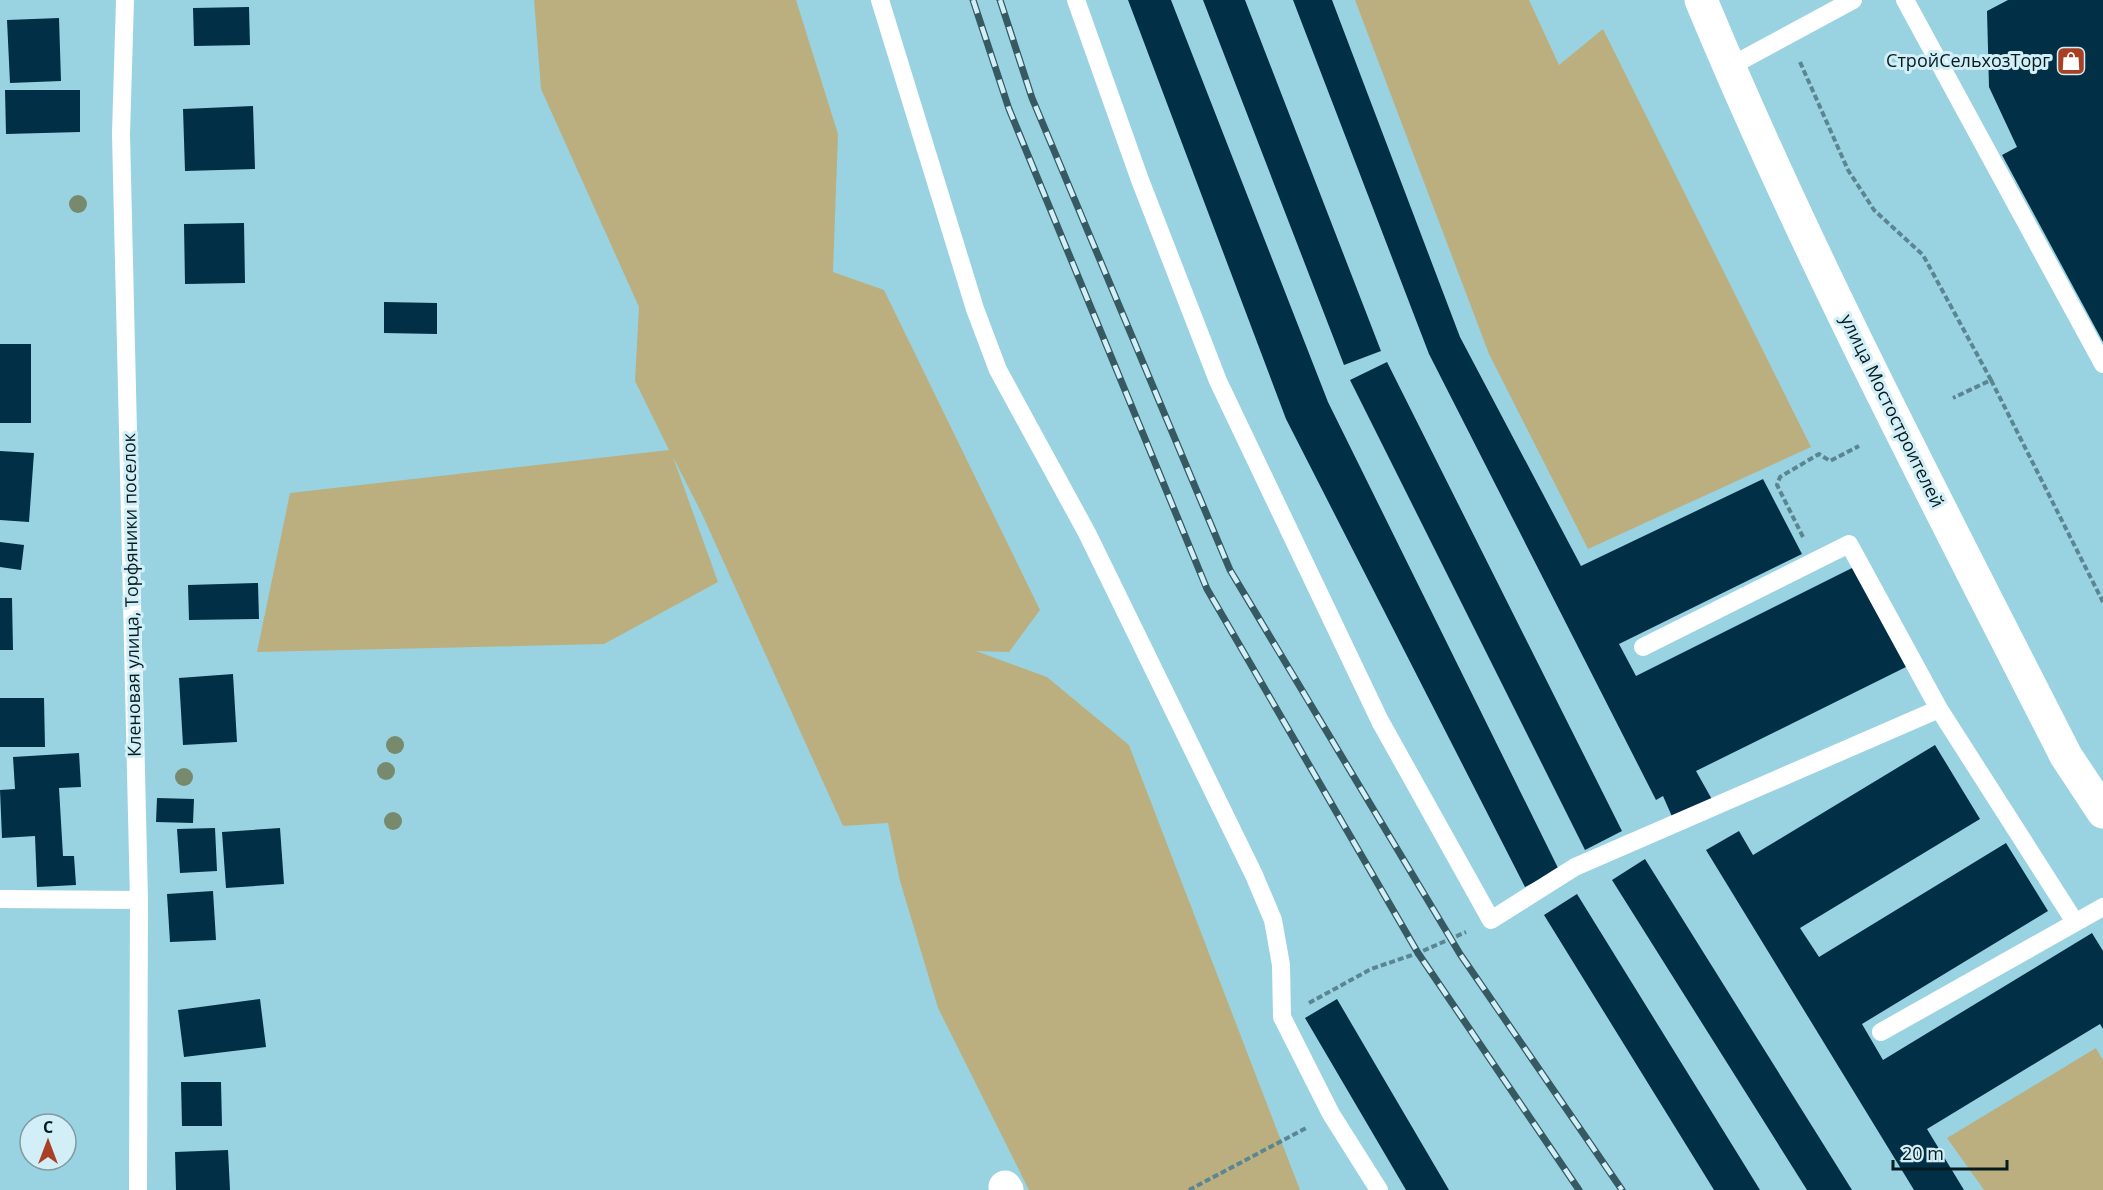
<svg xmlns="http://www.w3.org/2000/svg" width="2103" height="1190" viewBox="0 0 2103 1190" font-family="'Open Sans',sans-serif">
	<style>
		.green { fill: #bbaf7f }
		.building { fill: #002f46 }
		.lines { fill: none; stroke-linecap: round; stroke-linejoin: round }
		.path { stroke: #5b8691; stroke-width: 4; stroke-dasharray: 6 3; stroke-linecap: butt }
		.service { stroke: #fff; stroke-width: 18 }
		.minor { stroke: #fff; stroke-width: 33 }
		.secondary { stroke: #fff; stroke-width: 33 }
		.rail-casing { stroke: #365962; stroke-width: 7 }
		.rail { stroke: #d2eef6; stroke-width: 4.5; stroke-dasharray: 14; stroke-linecap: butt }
		.tree { fill: #788a6e }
		.labels { text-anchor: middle; stroke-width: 6; stroke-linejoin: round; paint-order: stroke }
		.poi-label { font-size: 18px; fill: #041b20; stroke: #d2eef6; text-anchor: end }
		.street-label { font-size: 18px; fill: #041b20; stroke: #d2eef6 }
	</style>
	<rect width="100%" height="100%" fill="#99d3e2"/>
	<path class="green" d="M534 0H796L838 134 833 272 884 290 1040 610 1009 652 976 651 1047 677 1129 745 1300 1190H1029L938 1008 900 881 888 823 843 826 702 514 673 457 718 582 604 644 257 652 290 493 669 450 635 381 639 307 541 89Z
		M1355 0H1529L1559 65 1603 29 1811 447 1588 549 1489 354Z
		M2096 1048 2103 1060V1190H1984L1947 1138Z"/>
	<path class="building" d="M1128 0H1171L1328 402 1559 870 1525 887 1286 419Z
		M1203 0H1245L1381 351 1344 365Z
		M1293 0H1332L1460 337 1581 566 1763 479 1802 554 1619 644 1636 676 1854 567 1908 666 1696 771 1714 803 1674 821 1663 796 1656 800 1429 354Z
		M2008 0H2103V342L2002 155 2017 147 1989 87 1987 11Z
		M249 7 250 45 194 46 193 8Z
		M59 18 61 81 10 83 7 20Z
		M5 90H80V132L6 134Z
		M253 106 255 169 185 171 183 109Z
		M244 223 245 283 185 284 184 224Z
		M384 302 437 303V334L384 333Z
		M0 344H31V423H0Z
		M1387 362 1622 831 1585 850 1350 380Z
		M0 451 34 453 29 522 0 520Z
		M0 542 24 545 21 570 0 567Z
		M258 583 259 619 189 620 188 585Z
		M0 598H12L13 650H0Z
		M233 674 237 742 183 745 179 678Z
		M0 698H44L45 747H0Z
		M1935 745 1980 819 1800 928 1819 957 2006 843 2048 911 1862 1024 1883 1060 2092 933 2103 951V1029L2100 1024 1927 1129 1964 1190H1914L1706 850 1739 831 1753 855Z
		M79 753 81 787 59 788 63 856H74L76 885 37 887 35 836 2 838 0 790 15 789 13 757Z
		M157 798 194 799 193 823 156 822Z
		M215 828 217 871 180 873 177 829Z
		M280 828 284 884 226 888 222 832Z
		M1645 859 1852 1190H1807L1612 880Z
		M213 891 216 940 170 942 167 894Z
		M1577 894 1760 1190H1714L1544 915Z
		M260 999 266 1047 184 1057 178 1010Z
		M1337 999 1449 1190H1406L1305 1018Z
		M181 1082H221L222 1126H182Z
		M228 1150 230 1190H176L175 1152Z"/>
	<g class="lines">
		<path class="path" d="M1800 62 1848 170 1874 210 1923 255 1991 380 1953 398
			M1991 380 2103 602
			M1803 537 1777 485 1780 477 1819 454 1830 461 1859 446
			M1309 1003 1371 969 1418 953 1466 932
			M1189 1190 1308 1127"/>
		<path class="service" d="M125 0 121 134 139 900 138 1190
			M880 0 975 309 998 370 1087 533 1254 875 1273 920 1281 965 1282 1017 1331 1114 1379 1190
			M1076 0 1140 180 1218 381 1380 721 1491 920 1575 867 1939 709 2075 922
			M1905 0 2103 364
			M1729 67 1853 0
			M1643 647 1849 544 1939 709
			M0 899 139 900
			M1881 1032 2103 907"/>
		<path class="minor" d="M1005 1187 1007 1190"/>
		<path class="secondary" d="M1701 0C1808 258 1939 506 2066 756L2103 812"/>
		<g class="rail-casing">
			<path id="rail" d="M973 0 1009 109 1207 589 1418 953 1579 1190
				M1000 0 1032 98 1230 570 1460 954 1622 1190"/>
		</g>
		<use href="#rail" class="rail"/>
	</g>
	<g class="tree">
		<circle cx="78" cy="204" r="9"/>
		<circle cx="395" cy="745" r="9"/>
		<circle cx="386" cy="771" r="9"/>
		<circle cx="184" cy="777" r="9"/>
		<circle cx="393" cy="821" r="9"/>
	</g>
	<defs>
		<g id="shop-square" transform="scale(1.5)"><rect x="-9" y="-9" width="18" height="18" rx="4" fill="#a84024" stroke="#d2eef6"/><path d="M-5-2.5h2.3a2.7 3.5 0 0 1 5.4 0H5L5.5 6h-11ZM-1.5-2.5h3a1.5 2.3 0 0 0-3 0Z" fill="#fff"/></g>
	</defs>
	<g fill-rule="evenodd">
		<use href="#shop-square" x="2071" y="61"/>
	</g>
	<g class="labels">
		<g class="poi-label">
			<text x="2050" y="67">СтройСельхозТорг</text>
		</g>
		<g class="street-label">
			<text transform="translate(1892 411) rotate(64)" y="6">улица Мостостроителей</text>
			<text transform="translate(132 595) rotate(-91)" y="6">Кленовая улица, Торфяники поселок</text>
		</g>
	</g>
	<g transform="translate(48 1142)"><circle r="28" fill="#d2eef6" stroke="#809aa0" stroke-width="1.5"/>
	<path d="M0-4.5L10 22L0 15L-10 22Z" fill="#a84024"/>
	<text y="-9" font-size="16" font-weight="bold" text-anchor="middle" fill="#041b20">С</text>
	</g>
	<path d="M1893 1160v9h114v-9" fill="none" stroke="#041b20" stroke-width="3"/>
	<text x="1902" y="1160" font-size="18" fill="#041b20" stroke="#d2eef6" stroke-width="4.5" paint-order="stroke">20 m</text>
</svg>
